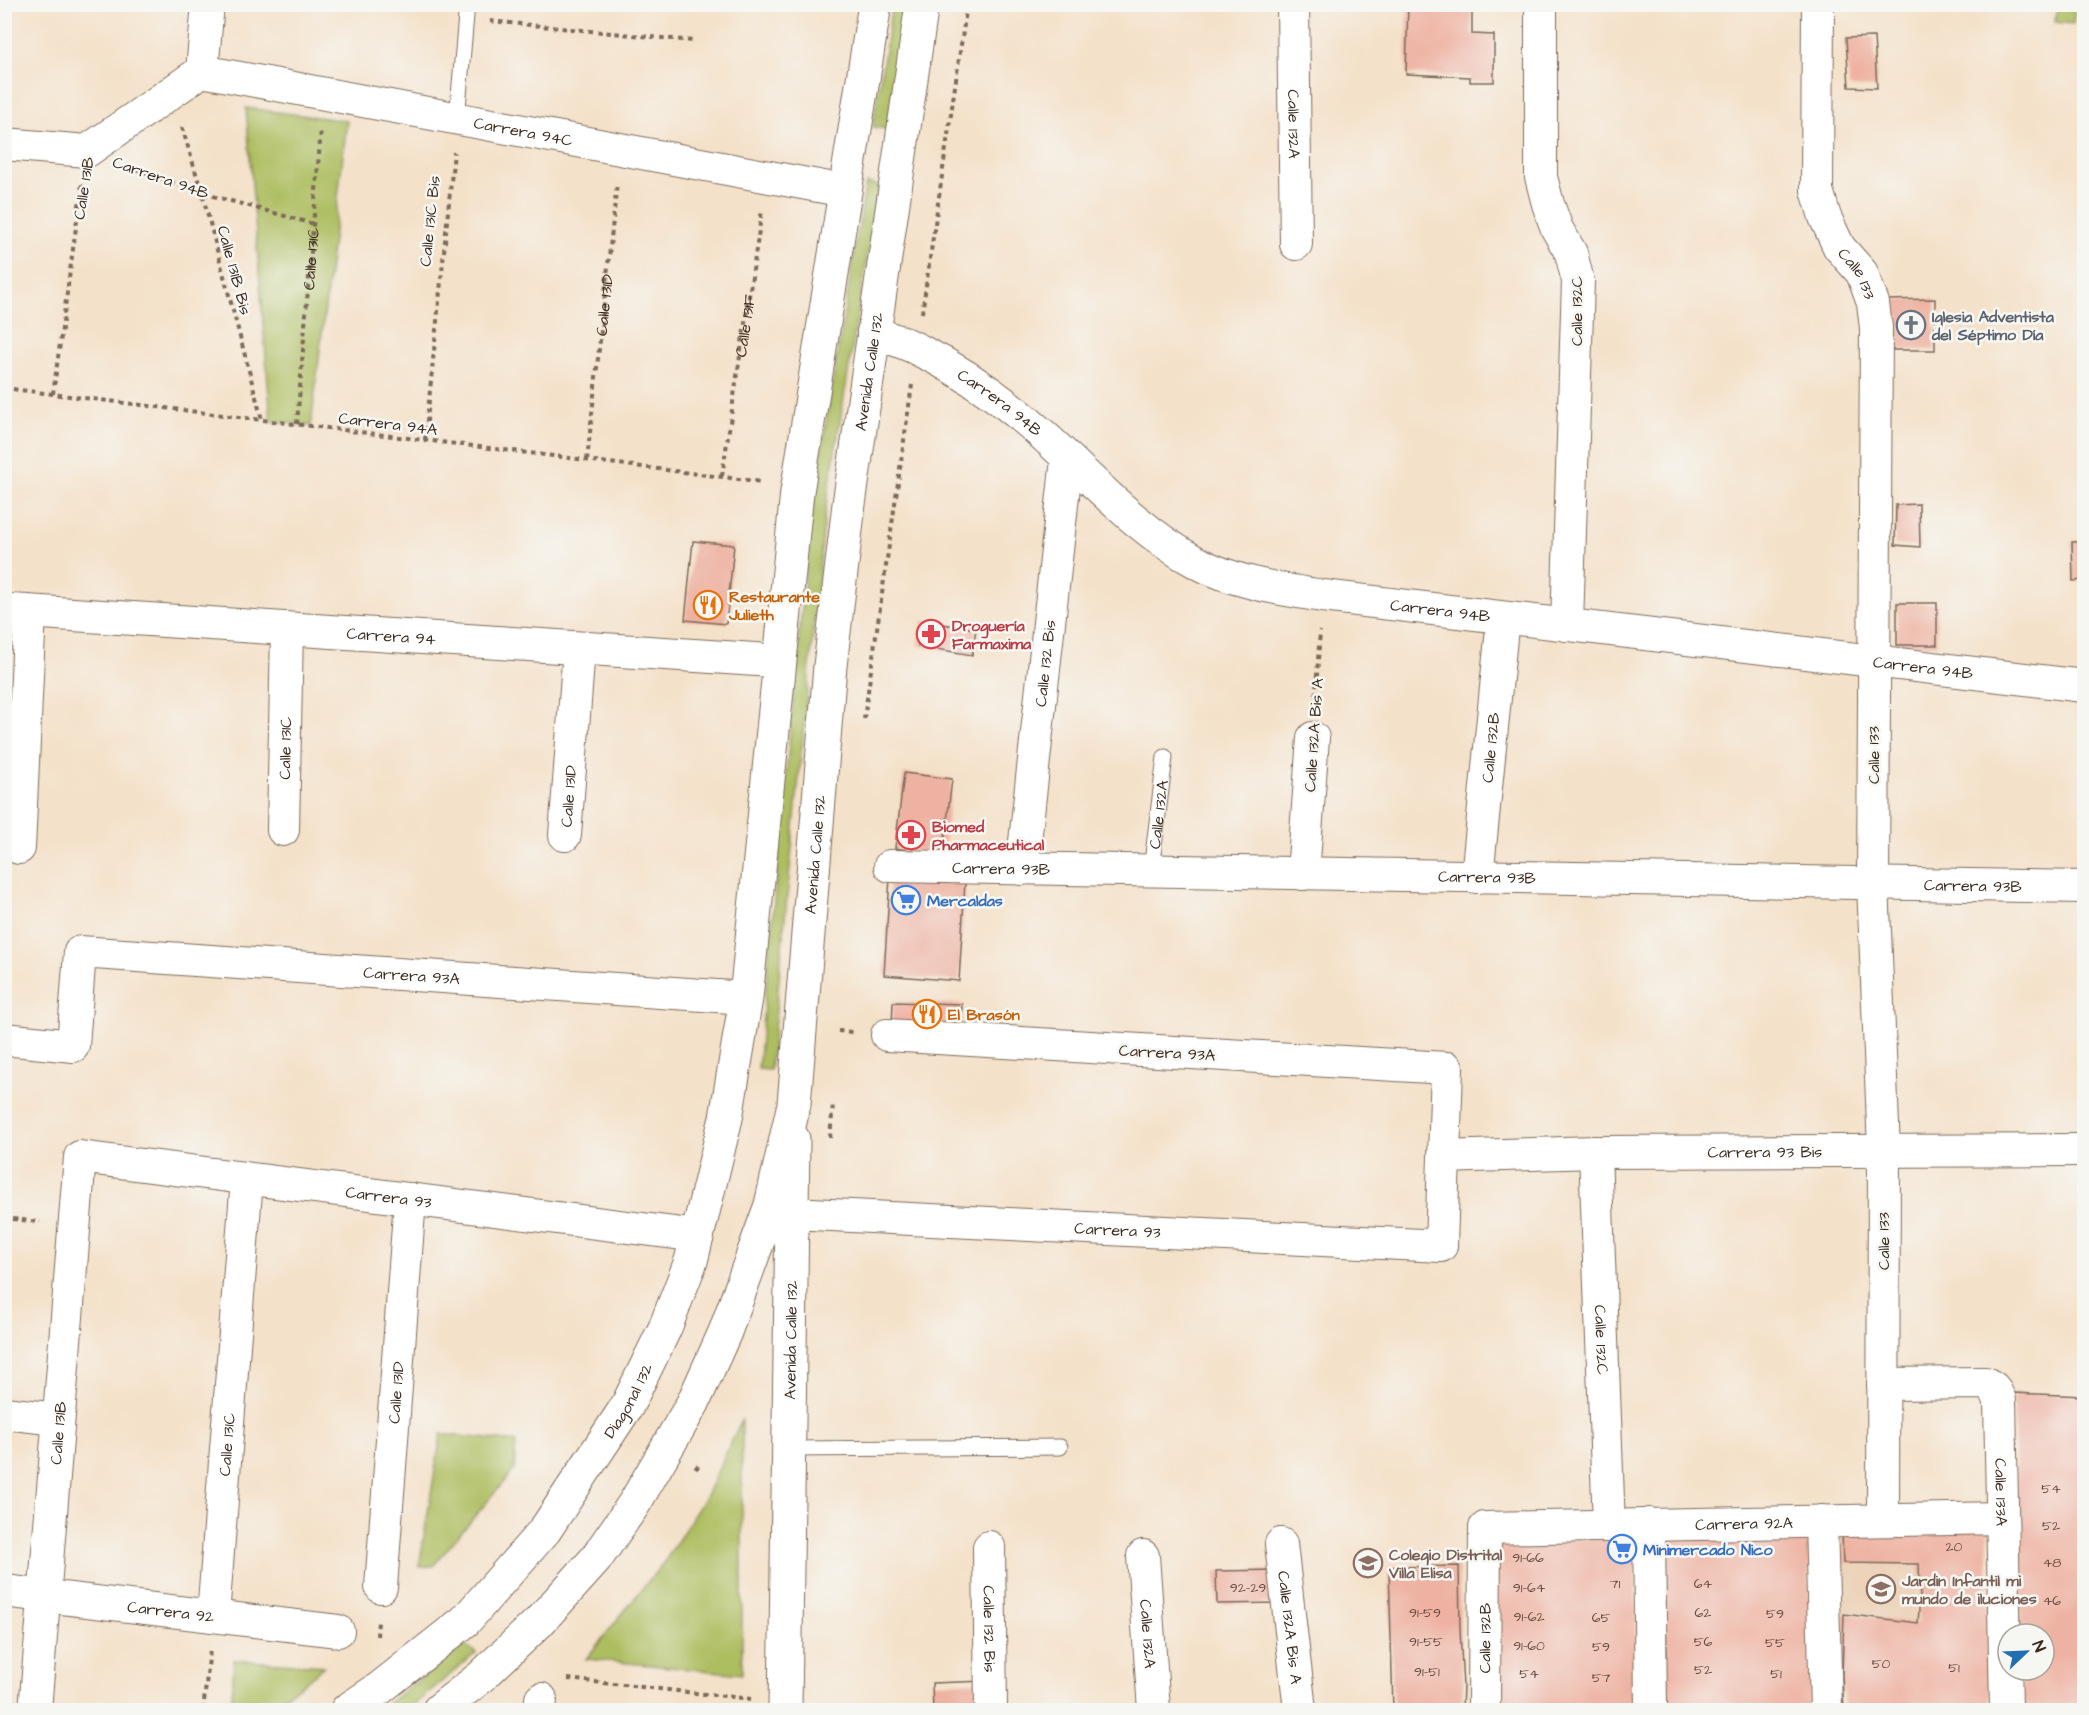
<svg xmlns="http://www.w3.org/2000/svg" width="2089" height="1715" viewBox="0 0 2089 1715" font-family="'Architects Daughter',sans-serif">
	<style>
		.built { fill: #ecd3b9 }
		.green { fill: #adbe61; stroke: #747440; stroke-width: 1.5 }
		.building { fill: #eeb2a2 }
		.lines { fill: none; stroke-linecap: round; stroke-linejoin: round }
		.lane-casing { stroke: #7c6a5a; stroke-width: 17 }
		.street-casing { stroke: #7c6a5a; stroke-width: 34 }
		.secondary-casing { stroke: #7c6a5a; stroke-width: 35 }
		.primary-casing { stroke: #7c6a5a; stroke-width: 35 }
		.path { stroke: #7c6a5a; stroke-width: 4; stroke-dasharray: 4.5 4.5; stroke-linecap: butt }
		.lane { stroke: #fff; stroke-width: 15 }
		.street { stroke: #fff; stroke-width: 32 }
		.secondary { stroke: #fff; stroke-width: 33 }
		.primary { stroke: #fff; stroke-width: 33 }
		.labels { text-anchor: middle; stroke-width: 5; stroke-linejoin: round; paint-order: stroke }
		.number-label { font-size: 14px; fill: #684c3f }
		.street-label { font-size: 16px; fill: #3b2a1e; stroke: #f6f6f2 }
		.worship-label { font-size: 16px; font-weight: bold; fill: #5b616d; stroke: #f6f6f2; text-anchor: start }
		.food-label { font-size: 16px; font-weight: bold; fill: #c56008; stroke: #f6f6f2; text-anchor: start }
		.health-label { font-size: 16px; font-weight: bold; fill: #be3a42; stroke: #f6f6f2; text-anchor: start }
		.shop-label { font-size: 16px; font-weight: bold; fill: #366cbe; stroke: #f6f6f2; text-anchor: start }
		.education-label { font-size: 16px; font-weight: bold; fill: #785e54; stroke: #f6f6f2; text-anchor: start }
	</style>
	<rect width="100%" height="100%" fill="#f6f6f2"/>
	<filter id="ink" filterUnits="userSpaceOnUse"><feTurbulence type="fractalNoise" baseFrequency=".0167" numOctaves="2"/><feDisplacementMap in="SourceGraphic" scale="12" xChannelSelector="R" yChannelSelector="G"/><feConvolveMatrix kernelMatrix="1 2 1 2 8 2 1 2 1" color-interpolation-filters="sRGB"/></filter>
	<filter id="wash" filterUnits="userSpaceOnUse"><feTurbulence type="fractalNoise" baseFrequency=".008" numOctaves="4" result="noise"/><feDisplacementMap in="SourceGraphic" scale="24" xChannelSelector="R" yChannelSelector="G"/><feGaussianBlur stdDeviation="1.35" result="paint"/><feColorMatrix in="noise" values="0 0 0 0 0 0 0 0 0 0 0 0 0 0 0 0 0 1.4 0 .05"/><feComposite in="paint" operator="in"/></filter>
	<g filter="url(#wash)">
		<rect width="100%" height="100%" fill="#f4e1c9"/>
		<path class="built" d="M1843 1563 1919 1564 1918 1623 1844 1614Z"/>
		<path class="green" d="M892 5H904L887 129 873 127Z
			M2057 5H2075L2073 24 2055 22Z
			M246 108 347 121 311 426 271 421Z
			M866 183 879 186 825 512 770 1070 758 1069 811 512Z
			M742 1419V1674L586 1659 667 1558 707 1494Z
			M441 1434 516 1442 514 1470 433 1566 419 1567Z
			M466 1645 476 1653 411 1707 406 1710H379Z
			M234 1660 324 1666 302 1685 262 1710H231Z"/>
		<g id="blocks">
			<path class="building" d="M1408 4H1472V34L1494 35V82H1470V77L1406 74Z
				M1874 37 1877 88 1849 87 1846 38Z
				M1935 299V350H1887V300Z
				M1919 504 1920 547 1895 545 1896 505Z
				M693 541 734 545 726 624 685 620Z
				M2084 541V580L2073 581 2072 542Z
				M1897 603H1937V645H1897Z
				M922 621 976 629 972 655 918 646Z
				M904 773 952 779 943 855 895 848Z
				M890 877 965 883 959 981 884 975Z
				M893 1002 962 1004 961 1026 892 1025Z
				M2013 1393 2084 1396V1710H2021V1670H2044V1634H2021Z
				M1988 1529 1990 1710H1844L1842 1675 1844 1614 1918 1623 1920 1595 1919 1564 1843 1563 1842 1531Z
				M1809 1534 1811 1710H1665L1663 1681 1667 1654 1664 1536Z
				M1635 1538 1637 1710H1491L1490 1540Z
				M1459 1566 1460 1628 1463 1687 1462 1710H1393L1389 1567Z
				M1278 1570 1280 1603 1217 1604 1216 1571Z
				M986 1681 987 1710H933L932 1683Z"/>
		</g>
	</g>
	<g filter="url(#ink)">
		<use href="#blocks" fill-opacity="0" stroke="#7c6a5a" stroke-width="1.5"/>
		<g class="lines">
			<g class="lane-casing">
				<g id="lane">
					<path d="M457 119 467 4"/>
					<path id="s4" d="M1151 871 1165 757"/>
					<path d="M789 1449 1060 1447"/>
				</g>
			</g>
			<g class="street-casing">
				<g id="street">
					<path id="s5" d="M1293 4 1296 244"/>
					<path d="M1541 4V177L1548 204 1557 229 1571 253 1578 281 1567 625"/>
					<path id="s6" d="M1818 4 1817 190 1825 217 1839 247 1862 273 1873 303 1876 328 1873 884 1884 1150 1883 1520"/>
					<path id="s7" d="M202 71 845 191"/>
					<path d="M202 71 208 4"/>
					<path d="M4 144 87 151 202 71"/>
					<path id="s8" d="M873 332C888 338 905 342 919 350 964 372 1006 402 1043 435 1092 479 1137 530 1196 562 1236 583 1279 589 1323 596L2084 686"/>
					<path id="s9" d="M283 830 287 629"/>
					<path id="s10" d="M565 835 579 648"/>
					<path d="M19 848 30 612"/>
					<path id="s11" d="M890 866 2084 887"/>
					<path id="s12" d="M1022 869 1067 459"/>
					<path d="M1303 874 1313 738"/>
					<path id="s13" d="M1477 877 1503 618"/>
					<path id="s14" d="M4 1039 73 1046 80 952 746 998"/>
					<path id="s15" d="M1595 1152 1609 1526"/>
					<path id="s16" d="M1444 1157 1595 1152 2084 1150"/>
					<path id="s17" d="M792 1213 1441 1246 1447 1068 887 1035"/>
					<path id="s18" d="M1883 1384 1986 1383 1994 1388 2000 1400 2006 1710"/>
					<path d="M4 1413 58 1419"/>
					<path d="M1821 1521 1826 1710"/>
					<path d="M1649 1524 1651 1710"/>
					<path id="s19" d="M1281 1544 1300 1710"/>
					<path id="s20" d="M989 1547 991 1710"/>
					<path id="s21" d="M1143 1556 1154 1710"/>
					<path id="s22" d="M381 1587 410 1199"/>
					<path id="s23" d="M4 1591 338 1631"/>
					<path id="s24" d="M213 1616 247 1179"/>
					<path id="s25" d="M35 1710 80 1157 698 1236"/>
					<path d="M540 1710 541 1699"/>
					<path id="s26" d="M1484 1710 1485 1528 2002 1518"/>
				</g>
			</g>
			<g class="secondary-casing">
				<g id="secondary">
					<path id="s27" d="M4 610 778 661"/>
					<path id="s28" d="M785 1710 793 1139"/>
				</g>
			</g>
			<g class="primary-casing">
				<g id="primary">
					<path id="s29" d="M347 1710 380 1688 465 1621 545 1530 627 1406 665 1328 691 1261 726 1118 746 998 797 492 875 4"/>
					<path id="s30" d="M439 1710 481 1677 539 1622 595 1560 634 1504 693 1403 725 1332 771 1205 794 1104 830 666 849 504 922 4"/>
				</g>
			</g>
			<g class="path">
				<path d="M490 21 693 41"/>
				<path d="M182 127 202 193 262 420"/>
				<path d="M128 166 202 193 314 224"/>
				<path d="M922 313 967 4"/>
				<path d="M4 388 763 482"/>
				<path d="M53 394 82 184"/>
				<path id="s1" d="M297 424 321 129"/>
				<path d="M425 440 454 152"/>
				<path id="s2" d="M587 460 617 183"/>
				<path id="s3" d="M722 476 762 210"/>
				<path d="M1315 704 1320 631"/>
				<path d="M864 719 912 385"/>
				<path d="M838 1031 853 1032"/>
				<path d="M830 1138 833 1104"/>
				<path d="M4 1218 40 1222"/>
				<path d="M695 1466 702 1471"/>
				<path d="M377 1636 378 1621"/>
				<path d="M568 1679 751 1699"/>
				<path d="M203 1710 210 1650"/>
			</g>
			<use href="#lane" class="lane"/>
			<use href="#street" class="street"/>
			<use href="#secondary" class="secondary"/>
			<use href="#primary" class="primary"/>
		</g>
	</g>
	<defs>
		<g id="church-ring" transform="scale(1.5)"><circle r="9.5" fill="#f6f6f2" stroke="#6b7280" stroke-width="1.5"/><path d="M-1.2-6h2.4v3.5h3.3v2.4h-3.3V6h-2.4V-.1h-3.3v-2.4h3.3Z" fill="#6b7280"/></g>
		<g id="restaurant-ring" transform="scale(1.5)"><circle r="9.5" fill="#f6f6f2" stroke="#e8710a" stroke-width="1.5"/><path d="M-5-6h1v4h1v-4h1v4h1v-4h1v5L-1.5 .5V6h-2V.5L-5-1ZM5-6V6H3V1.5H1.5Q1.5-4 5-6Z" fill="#e8710a"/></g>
		<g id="pharmacy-ring" transform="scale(1.5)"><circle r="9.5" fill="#f6f6f2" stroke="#e0444e" stroke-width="1.5"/><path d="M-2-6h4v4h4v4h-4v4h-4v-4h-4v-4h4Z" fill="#e0444e"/></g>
		<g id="supermarket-ring" transform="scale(1.5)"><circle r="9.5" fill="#f6f6f2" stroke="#3f7fe0" stroke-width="1.5"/><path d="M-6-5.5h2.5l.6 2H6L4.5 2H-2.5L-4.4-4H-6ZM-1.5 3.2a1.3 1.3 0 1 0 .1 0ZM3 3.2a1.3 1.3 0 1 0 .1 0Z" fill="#3f7fe0"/></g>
		<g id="school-ring" transform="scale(1.5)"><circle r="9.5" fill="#f6f6f2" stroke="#8d6e63" stroke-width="1.5"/><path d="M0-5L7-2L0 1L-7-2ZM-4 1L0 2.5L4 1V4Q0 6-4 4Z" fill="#8d6e63"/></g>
	</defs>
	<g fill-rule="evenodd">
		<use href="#church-ring" x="1911" y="325"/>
		<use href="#restaurant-ring" x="708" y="605"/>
		<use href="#pharmacy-ring" x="931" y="634"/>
		<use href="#pharmacy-ring" x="911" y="835"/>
		<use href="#supermarket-ring" x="906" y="900"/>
		<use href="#restaurant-ring" x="927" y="1014"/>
		<use href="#supermarket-ring" x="1622" y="1549"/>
		<use href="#school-ring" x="1368" y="1563"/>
		<use href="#school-ring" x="1881" y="1589"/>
	</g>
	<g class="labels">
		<g class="number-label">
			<text x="2051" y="1493">54</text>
			<text x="2051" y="1530">52</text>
			<text x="1954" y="1551">20</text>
			<text x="1528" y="1562">91-66</text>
			<text x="2052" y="1567">48</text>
			<text x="1615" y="1588">71</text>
			<text x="1703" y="1588">64</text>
			<text x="1248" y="1592">92-29</text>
			<text x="1529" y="1592">91-64</text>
			<text x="2052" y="1605">46</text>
			<text x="1425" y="1617">91-59</text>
			<text x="1703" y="1617">62</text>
			<text x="1775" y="1618">59</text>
			<text x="1529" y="1621">91-62</text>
			<text x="1601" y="1622">65</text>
			<text x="1426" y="1646">91-55</text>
			<text x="1703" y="1646">56</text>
			<text x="1775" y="1647">55</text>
			<text x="1529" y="1650">91-60</text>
			<text x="1601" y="1651">59</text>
			<text x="1881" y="1668">50</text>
			<text x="1954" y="1672">51</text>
			<text x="1703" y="1674">52</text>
			<text x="1427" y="1676">91-51</text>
			<text x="1529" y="1678">54</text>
			<text x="1776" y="1678">51</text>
			<text x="1601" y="1682">57</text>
		</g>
		<g class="street-label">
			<text dy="6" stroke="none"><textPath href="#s5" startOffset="120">Calle 132A</textPath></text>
			<text dy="6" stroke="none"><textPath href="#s7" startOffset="327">Carrera 94C</textPath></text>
			<text transform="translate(161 177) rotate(19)" y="6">Carrera 94B</text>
			<text transform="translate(83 188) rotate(-81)" y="6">Calle 131B</text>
			<text transform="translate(429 221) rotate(-84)" y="6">Calle 131C Bis</text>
			<text dy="6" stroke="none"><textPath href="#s1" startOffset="166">Calle 131C</textPath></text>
			<text transform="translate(235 270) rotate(75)" y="6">Calle 131B Bis</text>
			<text dy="6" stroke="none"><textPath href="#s6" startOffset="280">Calle 133</textPath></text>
			<text dy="6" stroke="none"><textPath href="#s2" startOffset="156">Calle 131D</textPath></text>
			<text transform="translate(1576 311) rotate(-90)" y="6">Calle 132C</text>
			<text dy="6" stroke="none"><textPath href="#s3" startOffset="152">Calle 131F</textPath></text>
			<text dy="6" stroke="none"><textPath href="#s30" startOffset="1455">Avenida Calle 132</textPath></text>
			<text dy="6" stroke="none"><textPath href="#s8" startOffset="146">Carrera 94B</textPath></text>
			<text transform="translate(388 423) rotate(7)" y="6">Carrera 94A</text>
			<text dy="6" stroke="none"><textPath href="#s8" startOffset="650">Carrera 94B</textPath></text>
			<text dy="6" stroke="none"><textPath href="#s27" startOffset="388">Carrera 94</textPath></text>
			<text dy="6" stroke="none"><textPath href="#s12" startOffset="207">Calle 132 Bis</textPath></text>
			<text dy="6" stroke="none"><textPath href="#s8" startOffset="1136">Carrera 94B</textPath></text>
			<text transform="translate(1313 735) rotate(-86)" y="6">Calle 132A Bis A</text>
			<text dy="6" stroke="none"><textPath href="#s9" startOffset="82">Calle 131C</textPath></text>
			<text dy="6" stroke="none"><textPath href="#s13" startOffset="130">Calle 132B</textPath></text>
			<text transform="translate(1873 755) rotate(-90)" y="6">Calle 133</text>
			<text dy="6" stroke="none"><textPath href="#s10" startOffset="39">Calle 131D</textPath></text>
			<text dy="6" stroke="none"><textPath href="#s4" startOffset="57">Calle 132A</textPath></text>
			<text dy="6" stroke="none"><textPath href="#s30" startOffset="969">Avenida Calle 132</textPath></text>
			<text dy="6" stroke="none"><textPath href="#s11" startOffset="111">Carrera 93B</textPath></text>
			<text dy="6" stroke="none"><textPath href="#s11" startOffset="597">Carrera 93B</textPath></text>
			<text dy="6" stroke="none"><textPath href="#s11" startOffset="1083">Carrera 93B</textPath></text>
			<text dy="6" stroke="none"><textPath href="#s14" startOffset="496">Carrera 93A</textPath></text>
			<text transform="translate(1167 1052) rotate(3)" y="6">Carrera 93A</text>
			<text dy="6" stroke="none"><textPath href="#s16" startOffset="321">Carrera 93 Bis</textPath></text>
			<text dy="6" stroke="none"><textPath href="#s25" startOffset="866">Carrera 93</textPath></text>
			<text dy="6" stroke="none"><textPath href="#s17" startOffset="326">Carrera 93</textPath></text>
			<text transform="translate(1883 1241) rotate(-90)" y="6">Calle 133</text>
			<text dy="6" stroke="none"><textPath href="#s15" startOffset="188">Calle 132C</textPath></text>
			<text dy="6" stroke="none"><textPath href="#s28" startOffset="370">Avenida Calle 132</textPath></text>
			<text dy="6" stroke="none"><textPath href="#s22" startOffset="195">Calle 131D</textPath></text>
			<text dy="6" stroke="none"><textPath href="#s29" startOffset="423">Diagonal 132</textPath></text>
			<text dy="6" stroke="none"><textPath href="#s25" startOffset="278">Calle 131B</textPath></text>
			<text dy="6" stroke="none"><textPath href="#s24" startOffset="172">Calle 131C</textPath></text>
			<text dy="6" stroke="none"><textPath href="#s18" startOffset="218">Calle 133A</textPath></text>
			<text dy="6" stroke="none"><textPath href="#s26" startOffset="441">Carrera 92A</textPath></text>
			<text dy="6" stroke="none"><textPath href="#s23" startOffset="168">Carrera 92</textPath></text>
			<text dy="6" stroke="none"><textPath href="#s19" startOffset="84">Calle 132A Bis A</textPath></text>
			<text dy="6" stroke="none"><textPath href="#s20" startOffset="82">Calle 132 Bis</textPath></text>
			<text dy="6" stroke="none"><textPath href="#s21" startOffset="78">Calle 132A</textPath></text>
			<text dy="6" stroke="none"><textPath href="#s26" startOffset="72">Calle 132B</textPath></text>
		</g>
		<g class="worship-label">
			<text x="1932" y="322">Iglesia Adventista<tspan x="1932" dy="18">del Séptimo Día</tspan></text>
		</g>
		<g class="food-label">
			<text x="729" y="602">Restaurante<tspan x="729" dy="18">Julieth</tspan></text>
			<text x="948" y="1020">El Brasón</text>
		</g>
		<g class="health-label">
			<text x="952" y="631">Droguería<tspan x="952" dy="18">Farmaxima</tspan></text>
			<text x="932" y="832">Biomed<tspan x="932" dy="18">Pharmaceutical</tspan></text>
		</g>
		<g class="shop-label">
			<text x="927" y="906">Mercaldas</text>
			<text x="1643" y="1555">Minimercado Nico</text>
		</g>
		<g class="education-label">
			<text x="1389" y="1560">Colegio Distrital<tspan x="1389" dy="18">Villa Elisa</tspan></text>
			<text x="1902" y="1586">Jardin Infantil mi<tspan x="1902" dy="18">mundo de iluciones</tspan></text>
		</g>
	</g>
	<rect width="2089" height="1715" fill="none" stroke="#f6f6f2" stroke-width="24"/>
	<g transform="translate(2026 1652) rotate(67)"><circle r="28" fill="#f6f6f2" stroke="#aba49d" stroke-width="1.5"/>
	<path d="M0-4.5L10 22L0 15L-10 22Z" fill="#1f6fb2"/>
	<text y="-9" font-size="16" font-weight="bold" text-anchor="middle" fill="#3b2a1e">N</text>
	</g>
</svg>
